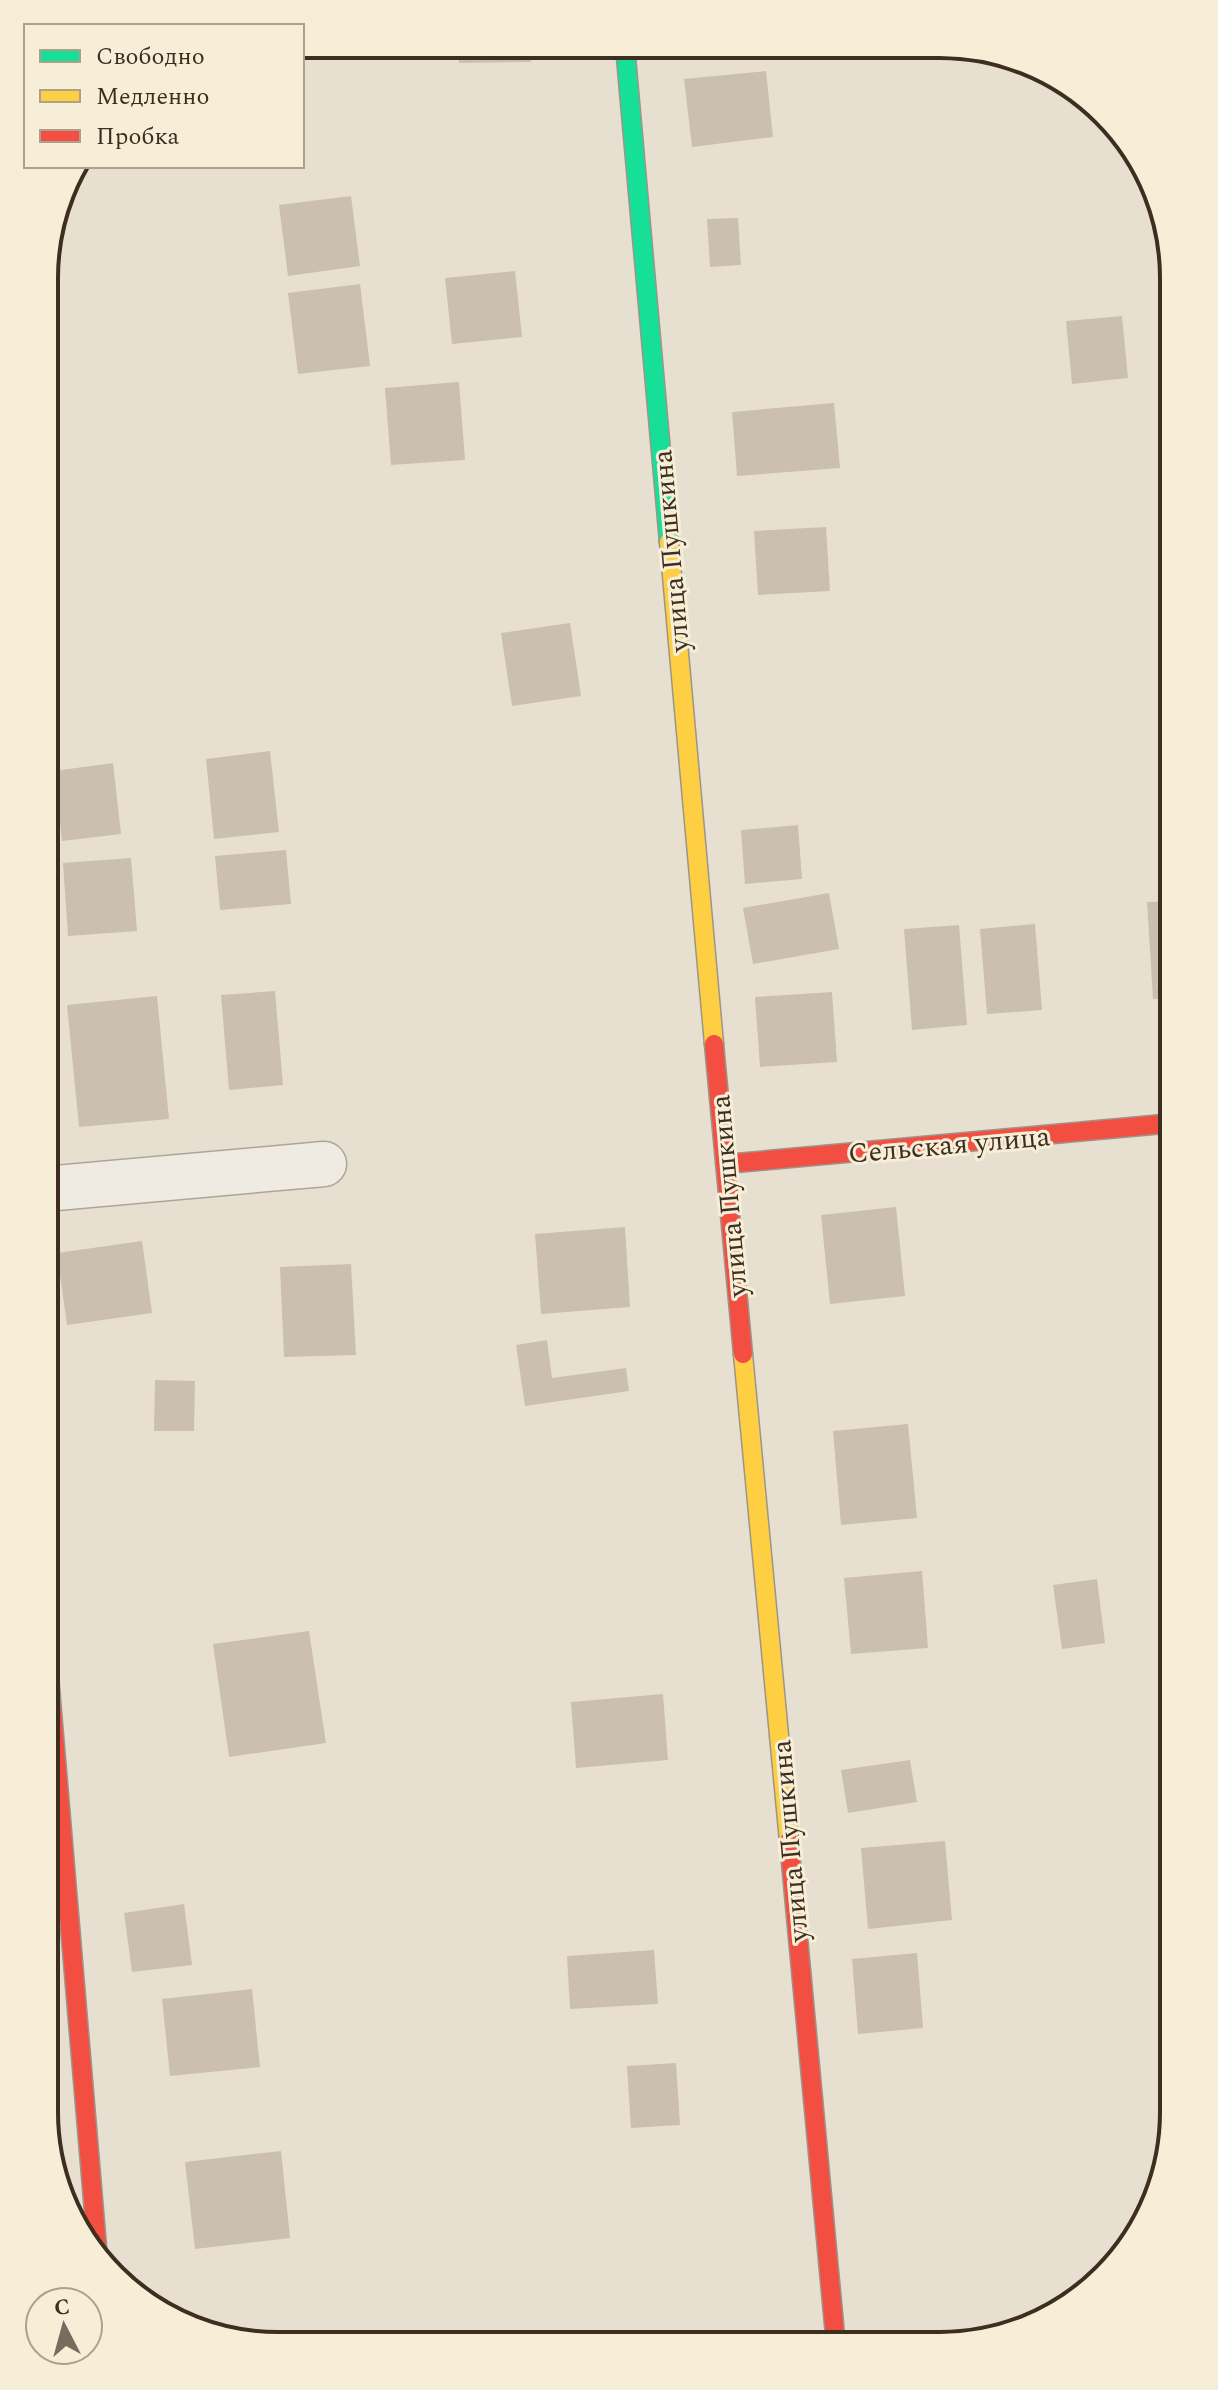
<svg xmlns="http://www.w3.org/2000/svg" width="1218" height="2390" viewBox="0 0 1218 2390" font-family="Spectral,serif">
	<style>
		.building { fill: #cbbfb2 }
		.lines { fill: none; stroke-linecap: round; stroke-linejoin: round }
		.street-casing { stroke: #ada599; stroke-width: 47 }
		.fast-casing { stroke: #9c958a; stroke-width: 21 }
		.slow-casing { stroke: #9c958a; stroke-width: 21 }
		.jam-casing { stroke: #9c958a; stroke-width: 21 }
		.street { stroke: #efebe3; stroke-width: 44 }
		.fast { stroke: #16e098; stroke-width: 18 }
		.slow { stroke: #ffcf43; stroke-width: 18 }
		.jam { stroke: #f24e42; stroke-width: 18 }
		.labels { text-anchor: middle; stroke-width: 6; stroke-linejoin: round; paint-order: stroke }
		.street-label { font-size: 28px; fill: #3d2e20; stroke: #f7eed8 }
		.rim { fill: none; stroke: #3d2e20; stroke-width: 4 }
	</style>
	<rect width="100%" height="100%" fill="#e7e0d1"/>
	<path class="building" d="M459 45 531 46V62L459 63Z
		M766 71 773 137 692 147 684 79Z
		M351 196 360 266 288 276 279 205Z
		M738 218 741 265 710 267 707 219Z
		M515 271 522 337 452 344 445 278Z
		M360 284 370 366 298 374 288 293Z
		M1122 316 1128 378 1072 384 1066 321Z
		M459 382 465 460 391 465 385 388Z
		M834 403 840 468 737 476 732 412Z
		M826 527 830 591 758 595 754 531Z
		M570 623 581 696 512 706 501 633Z
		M270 751 279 832 214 839 206 759Z
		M113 763 121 834 62 841 54 771Z
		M798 825 802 879 745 884 741 830Z
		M286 850 291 904 220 910 215 856Z
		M131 858 137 931 68 936 63 863Z
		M829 893 839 949 753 964 743 908Z
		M1174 901V998L1153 999 1147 902Z
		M1035 924 1042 1010 987 1014 980 929Z
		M959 925 967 1025 912 1030 904 929Z
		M275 991 283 1085 229 1090 221 995Z
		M832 992 837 1062 760 1067 755 997Z
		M157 996 169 1119 79 1127 67 1005Z
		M896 1207 905 1296 830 1304 821 1215Z
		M625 1227 630 1307 541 1314 535 1234Z
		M142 1241 152 1313 67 1325 57 1253Z
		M351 1264 356 1355 284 1357 280 1267Z
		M547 1340 552 1378 626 1368 629 1391 525 1406 516 1345Z
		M155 1380 195 1381 194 1431H154Z
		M908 1424 917 1518 841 1525 833 1431Z
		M922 1571 928 1648 851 1654 844 1578Z
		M1097 1579 1105 1643 1062 1649 1053 1585Z
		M309 1631 326 1743 229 1757 213 1644Z
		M663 1694 668 1760 576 1768 571 1702Z
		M910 1760 917 1802 848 1813 841 1770Z
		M945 1841 952 1920 868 1929 861 1848Z
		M184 1904 192 1965 132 1972 124 1913Z
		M654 1950 658 2004 570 2009 567 1956Z
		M917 1953 923 2028 858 2034 852 1959Z
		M252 1989 260 2067 170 2076 162 1999Z
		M676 2063 680 2125 631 2128 627 2066Z
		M281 2151 290 2238 195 2249 185 2162Z
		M727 2336 728 2345H667V2343Z"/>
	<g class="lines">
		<g class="street-casing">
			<path id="street" d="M45 1189 324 1164"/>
		</g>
		<g class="fast-casing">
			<path id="fast" d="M625 46 669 542"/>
		</g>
		<g class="slow-casing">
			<path id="slow" d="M669 542 714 1044
				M743 1354 789 1841"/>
		</g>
		<g class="jam-casing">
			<path id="jam" d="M714 1044 743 1354
				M725 1164 1174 1123
				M45 1629 97 2247
				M789 1841 836 2346"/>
		</g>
		<use href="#street" class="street"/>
		<use href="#fast" class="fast"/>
		<use href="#slow" class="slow"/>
		<use href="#jam" class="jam"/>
	</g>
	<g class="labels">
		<g class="street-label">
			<text transform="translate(670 551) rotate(-95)" y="10">улица Пушкина</text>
			<text transform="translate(949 1144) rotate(-5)" y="10">Сельская улица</text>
			<text transform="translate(728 1196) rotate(-95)" y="10">улица Пушкина</text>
			<text transform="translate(789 1841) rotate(-95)" y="10">улица Пушкина</text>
		</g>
	</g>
	<path d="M0 0H1218V2390H0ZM278 58H940A220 220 0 0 1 1160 278V2112A220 220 0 0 1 940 2332H278A220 220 0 0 1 58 2112V278A220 220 0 0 1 278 58Z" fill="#f7eed8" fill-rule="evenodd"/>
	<path class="rim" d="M278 58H940A220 220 0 0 1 1160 278V2112A220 220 0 0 1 940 2332H278A220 220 0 0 1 58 2112V278A220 220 0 0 1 278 58Z"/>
	<rect x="24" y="24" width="280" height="144" fill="#f7eed8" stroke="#ada18e" stroke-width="2"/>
	<rect x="40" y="50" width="40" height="12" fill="#16e098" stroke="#ada18e" stroke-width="2"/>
	<text x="96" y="64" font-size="24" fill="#3d2e20">Свободно</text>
	<rect x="40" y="90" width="40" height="12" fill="#ffcf43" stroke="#ada18e" stroke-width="2"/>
	<text x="96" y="104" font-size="24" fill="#3d2e20">Медленно</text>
	<rect x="40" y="130" width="40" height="12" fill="#f24e42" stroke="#ada18e" stroke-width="2"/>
	<text x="96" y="144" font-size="24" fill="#3d2e20">Пробка</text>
	<g transform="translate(64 2326) rotate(354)"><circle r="38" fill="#f7eed8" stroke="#ada18e" stroke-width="2"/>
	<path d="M0-6L14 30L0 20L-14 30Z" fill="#786c5e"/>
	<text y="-12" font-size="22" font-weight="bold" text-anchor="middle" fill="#3d2e20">С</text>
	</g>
</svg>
